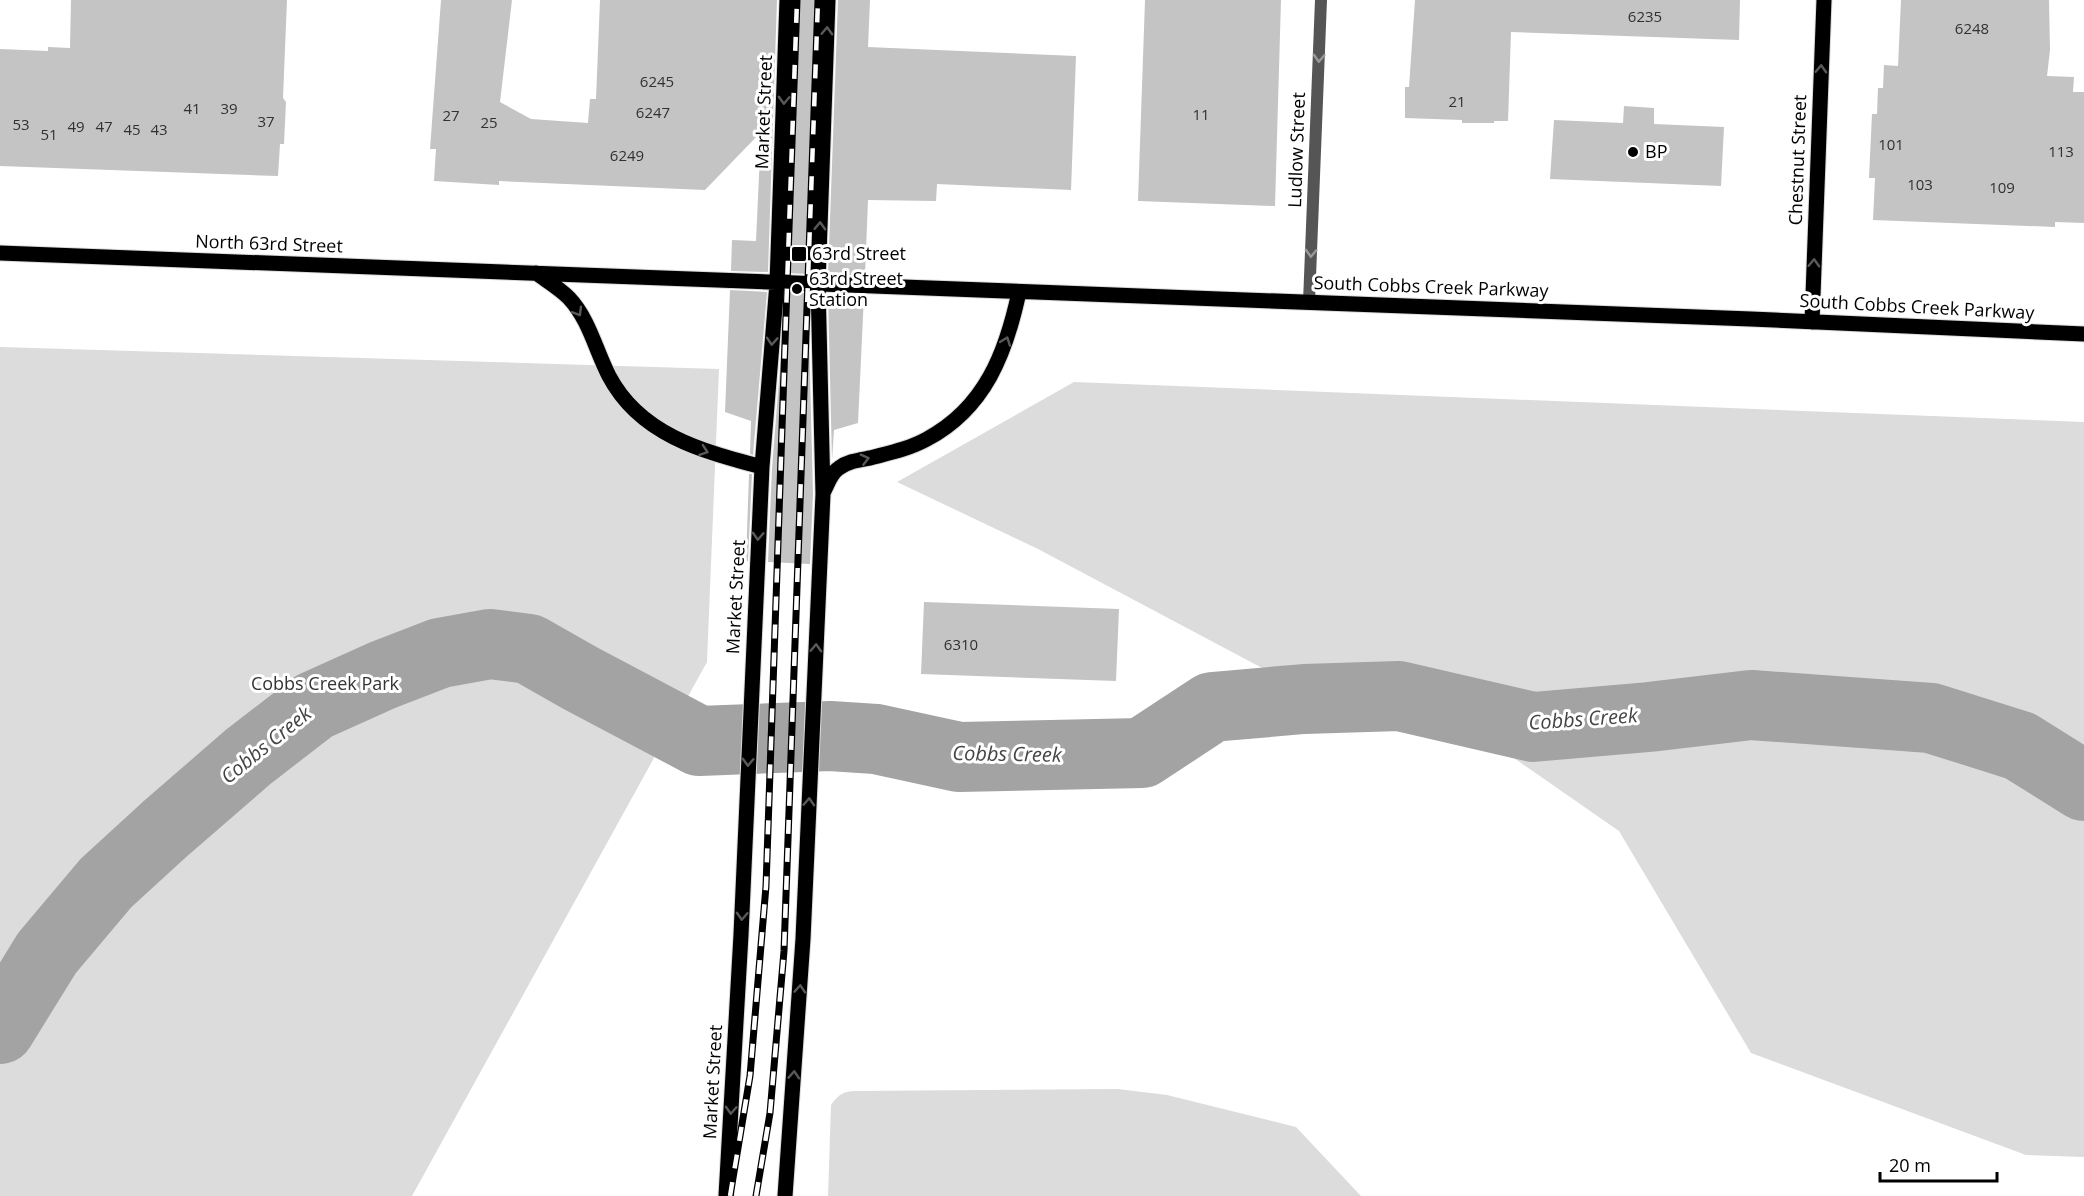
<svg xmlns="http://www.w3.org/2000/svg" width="2084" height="1196" viewBox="0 0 2084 1196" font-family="'Open Sans',sans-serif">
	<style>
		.green { fill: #dcdcdc }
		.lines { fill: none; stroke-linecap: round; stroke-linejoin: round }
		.river { stroke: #a3a3a3; stroke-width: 70 }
		.building { fill: #c4c4c4 }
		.primary-casing { stroke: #dbdbdb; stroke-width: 17 }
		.minor { stroke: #555; stroke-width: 12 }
		.primary { stroke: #000; stroke-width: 15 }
		.rail-casing { stroke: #000; stroke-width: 7 }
		.rail { stroke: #fff; stroke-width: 4.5; stroke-dasharray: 14; stroke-linecap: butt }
		.oneway { stroke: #595959 }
		.oneway2 { stroke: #999 }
		.poi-dot { fill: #000; stroke: #fff; stroke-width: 2 }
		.labels { text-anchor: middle; stroke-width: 6; stroke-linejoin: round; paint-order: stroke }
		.number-label { font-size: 15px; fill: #313131 }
		.street-label { font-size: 18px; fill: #000; stroke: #fff }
		.poi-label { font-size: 18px; fill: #000; stroke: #fff; text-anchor: start }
		.park-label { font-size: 18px; fill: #333; stroke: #fff }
		.water-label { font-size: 20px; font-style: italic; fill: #444; stroke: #fff }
	</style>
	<rect width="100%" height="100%" fill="#fff"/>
	<path class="green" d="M0 347 719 369 707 662 412 1196H0Z
		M1074 382 2084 422V1157L2026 1155 1751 1053 1619 831 1475 731 1328 703 1038 549 897 482Z
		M1118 1089 1167 1095 1296 1127 1361 1196H828L831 1105C837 1096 842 1092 853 1091Z"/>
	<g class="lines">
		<path class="river" d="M0 1029 47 953 106 883 165 829 248 757 314 706 383 675 440 653 490 644 529 649 580 678 699 741 830 736 876 739 959 757 1142 753 1212 707 1304 699 1399 696 1533 727 1649 717 1751 705 1931 718 2020 746 2084 786"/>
	</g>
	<path class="building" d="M71 0H287L283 98 286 102 284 144H280L278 176 0 166V49L48 51V47L70 48Z
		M441 0H512L500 102 531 119 588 123 590 99H596L600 0H777L768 272 731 271 732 240 756 241 761 132 705 190 499 181V185L434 181 436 149H430Z
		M797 0H818L809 274 787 273Z
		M838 0H870L868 47 1076 56 1071 190 937 184 936 201 868 200 865 276 828 274Z
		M1145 0H1281L1275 206 1138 201Z
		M1415 0H1740L1739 40 1511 32 1508 121H1494V123H1462V120L1405 118V87H1409Z
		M1901 0H2049L2050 50 2047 76 2074 77 2073 92H2084V223L2055 222V227L1873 220 1875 178H1869L1872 114H1877L1878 88H1883L1884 65 1898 66Z
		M1624 106 1654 108V124L1724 127 1721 186 1550 179 1554 120 1623 123Z
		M730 290 767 292 753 455 750 454 751 421 725 412Z
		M786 292 808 293 813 494 810 564 768 562 772 468Z
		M828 294 864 295 858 423 834 430 832 461Z
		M749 474H752L748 561H746Z
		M924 602 1119 609 1116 681 921 674Z"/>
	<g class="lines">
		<g class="primary-casing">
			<path id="primary" d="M0 253 1751 319 2084 334
				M536 273C547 281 559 288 569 298 589 319 596 351 609 376 640 435 702 451 762 467
				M1812 322 1824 0
				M824 491C828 483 831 473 839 468 848 461 859 460 870 458 889 453 909 449 927 439 985 408 1006 353 1019 292
				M726 1196 741 935 762 467 777 283 787 0
				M785 1196 803 939 823 494 818 284 828 0"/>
		</g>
		<path class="minor" d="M1309 302 1321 0"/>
		<use href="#primary" class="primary"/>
		<g class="rail-casing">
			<path id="rail" d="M730 1196 750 1076 766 886 797 0
				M756 1196 770 1113 784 951 818 0"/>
		</g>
		<use href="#rail" class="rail"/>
	</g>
	<defs><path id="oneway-chevron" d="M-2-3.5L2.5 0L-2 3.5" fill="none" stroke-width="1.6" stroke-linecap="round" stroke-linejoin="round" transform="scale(1.5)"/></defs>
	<g class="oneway">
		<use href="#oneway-chevron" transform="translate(827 31) rotate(-88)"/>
		<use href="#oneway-chevron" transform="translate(1821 69) rotate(-88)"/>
		<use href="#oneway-chevron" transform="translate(784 100) rotate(92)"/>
		<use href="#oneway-chevron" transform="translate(820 226) rotate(-88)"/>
		<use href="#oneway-chevron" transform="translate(1814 263) rotate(-88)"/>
		<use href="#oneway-chevron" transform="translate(578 312) rotate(59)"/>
		<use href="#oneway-chevron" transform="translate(772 341) rotate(94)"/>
		<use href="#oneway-chevron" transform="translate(1006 341) rotate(-70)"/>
		<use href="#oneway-chevron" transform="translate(704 451) rotate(19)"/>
		<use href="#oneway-chevron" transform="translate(865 459) rotate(-14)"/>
		<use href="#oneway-chevron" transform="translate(758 536) rotate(93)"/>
		<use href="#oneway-chevron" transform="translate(816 648) rotate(-88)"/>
		<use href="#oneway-chevron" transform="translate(748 762) rotate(92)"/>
		<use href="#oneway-chevron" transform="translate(809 802) rotate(-87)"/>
		<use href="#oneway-chevron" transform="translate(742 916) rotate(93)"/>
		<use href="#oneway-chevron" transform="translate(800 989) rotate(-86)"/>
		<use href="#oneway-chevron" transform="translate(794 1075) rotate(-86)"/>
		<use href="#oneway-chevron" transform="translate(731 1110) rotate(93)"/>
	</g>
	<g class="oneway2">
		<use href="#oneway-chevron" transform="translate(1319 58) rotate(92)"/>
		<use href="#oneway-chevron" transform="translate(1311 253) rotate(92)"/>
	</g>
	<g class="poi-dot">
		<circle cx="1633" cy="152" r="6"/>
		<rect x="791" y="246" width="16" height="16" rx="3"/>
		<circle cx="797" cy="289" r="6"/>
	</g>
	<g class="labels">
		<g class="number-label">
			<text x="1645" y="22">6235</text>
			<text x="1972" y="34">6248</text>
			<text x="657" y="87">6245</text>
			<text x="1457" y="107">21</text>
			<text x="192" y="114">41</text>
			<text x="229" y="114">39</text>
			<text x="653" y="118">6247</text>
			<text x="1201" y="120">11</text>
			<text x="451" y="121">27</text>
			<text x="266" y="127">37</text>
			<text x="489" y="128">25</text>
			<text x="21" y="130">53</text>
			<text x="76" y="132">49</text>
			<text x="104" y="132">47</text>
			<text x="132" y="135">45</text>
			<text x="159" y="135">43</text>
			<text x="49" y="140">51</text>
			<text x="1891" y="150">101</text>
			<text x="2061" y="157">113</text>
			<text x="627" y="161">6249</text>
			<text x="1920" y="190">103</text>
			<text x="2002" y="193">109</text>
			<text x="961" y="650">6310</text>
		</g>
		<g class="street-label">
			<text transform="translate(764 112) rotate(-88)" y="6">Market Street</text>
			<text transform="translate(1297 150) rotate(-88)" y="6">Ludlow Street</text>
			<text transform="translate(1798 160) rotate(-88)" y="6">Chestnut Street</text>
			<text transform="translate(269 244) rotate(2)" y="6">North 63rd Street</text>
			<text transform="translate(1431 287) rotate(2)" y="6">South Cobbs Creek Parkway</text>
			<text transform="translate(1917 307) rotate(3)" y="6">South Cobbs Creek Parkway</text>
			<text transform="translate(736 597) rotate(-87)" y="6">Market Street</text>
			<text transform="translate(713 1082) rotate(-87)" y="6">Market Street</text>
		</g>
		<g class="poi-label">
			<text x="1645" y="158">BP</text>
			<text x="812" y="260">63rd Street</text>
			<text x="809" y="285">63rd Street<tspan x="809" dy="21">Station</tspan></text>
		</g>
		<g class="park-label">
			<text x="325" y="690">Cobbs Creek Park</text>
		</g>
		<g class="water-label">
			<text transform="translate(1583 719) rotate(-4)" y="7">Cobbs Creek</text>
			<text transform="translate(266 745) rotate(-39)" y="7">Cobbs Creek</text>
			<text transform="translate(1007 754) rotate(1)" y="7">Cobbs Creek</text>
		</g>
	</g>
	<path d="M1880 1172v9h117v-9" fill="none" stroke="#000000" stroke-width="3"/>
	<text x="1889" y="1172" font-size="18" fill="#000000" stroke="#ffffff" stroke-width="4.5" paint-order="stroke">20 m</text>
</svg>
